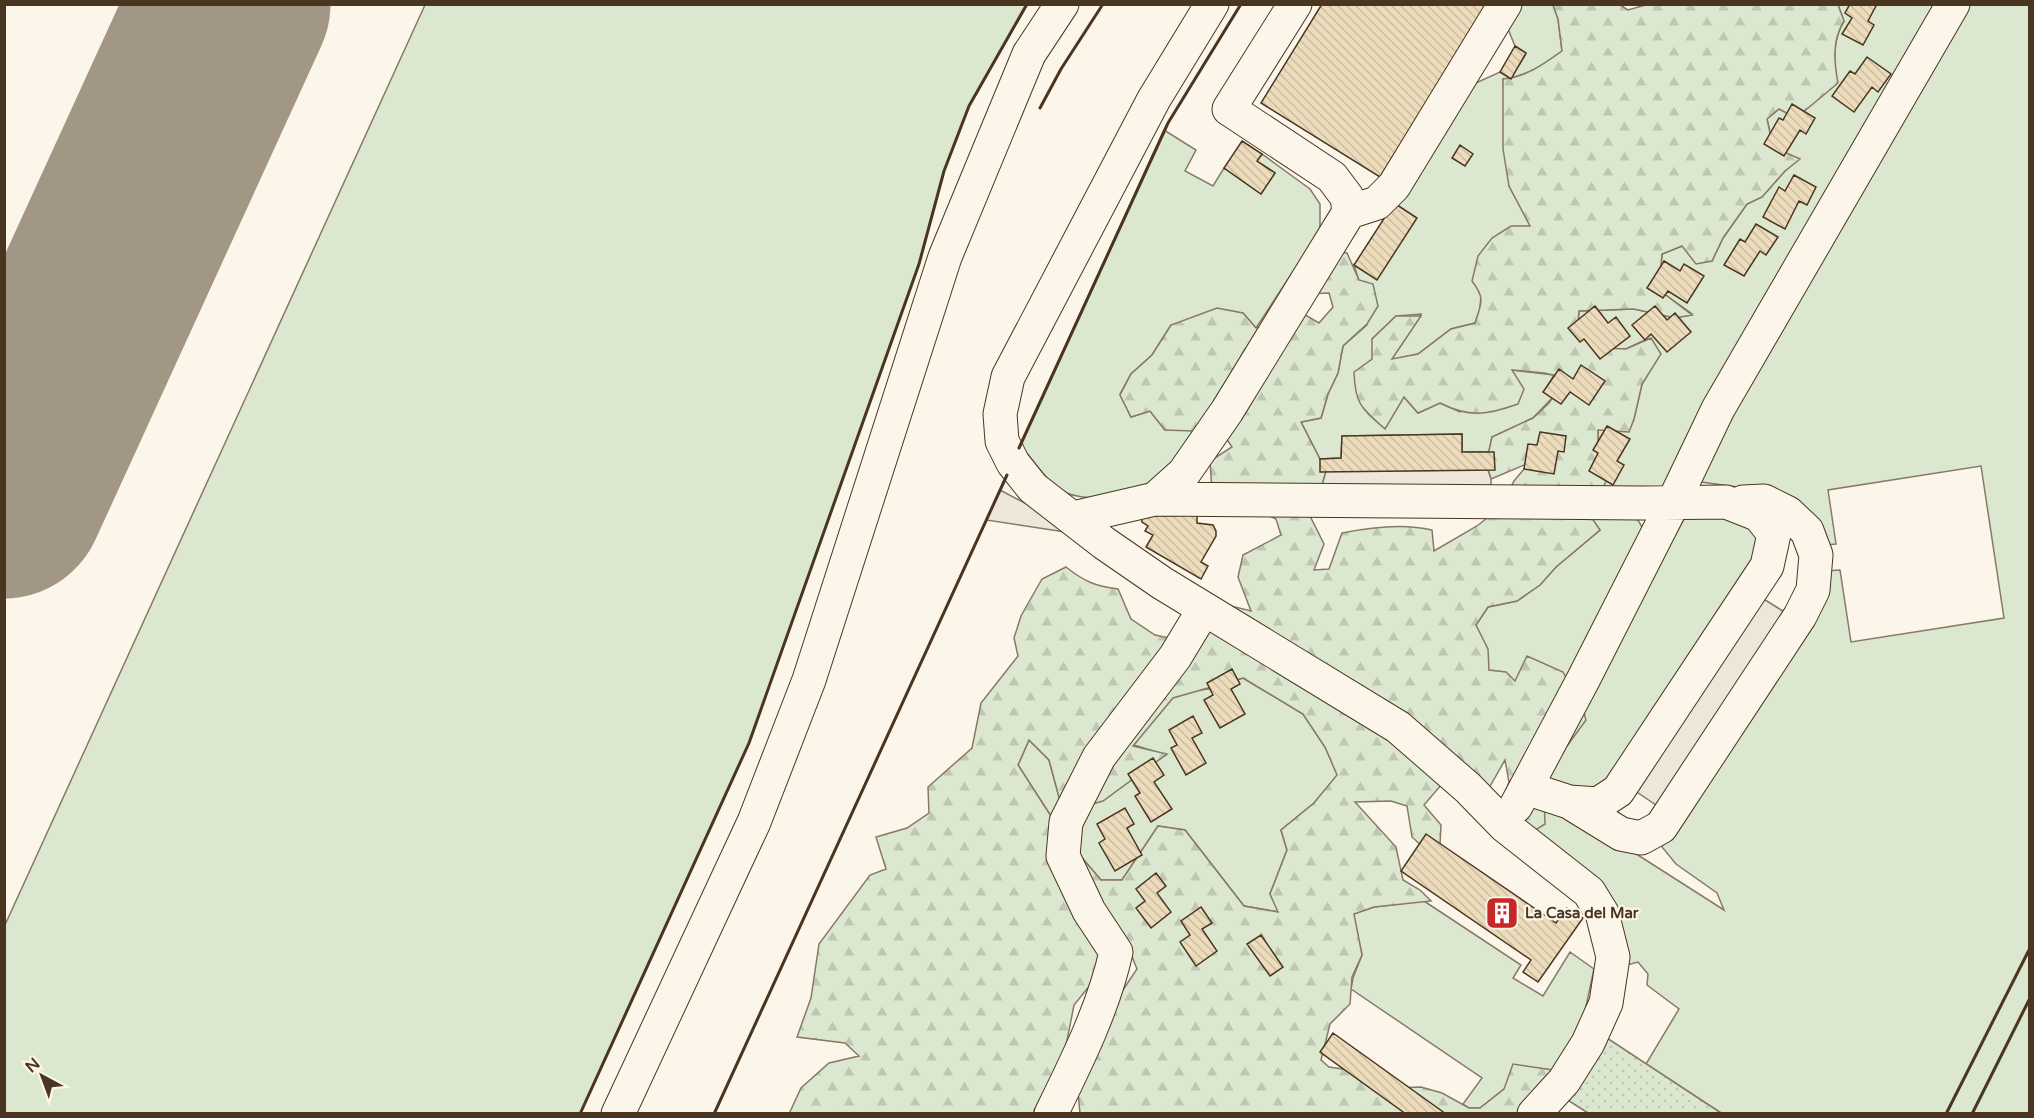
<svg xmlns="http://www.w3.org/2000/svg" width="2034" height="1118" viewBox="0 0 2034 1118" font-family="'Varela Round',sans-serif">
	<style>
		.grass { fill: #dce7d0; stroke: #887966; stroke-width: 1.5 }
		.forest { fill: url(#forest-firs); stroke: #887966; stroke-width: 1.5; fill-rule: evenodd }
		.park { fill: url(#park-dots); stroke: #887966; stroke-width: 1.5 }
		.parking { fill: #ede7d9; stroke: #887966; stroke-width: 1.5 }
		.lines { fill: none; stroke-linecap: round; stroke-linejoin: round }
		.runway { stroke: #a29684; stroke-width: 201 }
		.building { fill: url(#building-back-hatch); stroke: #4a3520; stroke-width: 1.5 }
		.minor-casing { stroke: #4a3520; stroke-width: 35 }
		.minor { stroke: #fbf6e9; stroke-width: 33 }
		.wall { stroke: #4a3520; stroke-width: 3 }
		.labels { text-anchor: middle; stroke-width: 4.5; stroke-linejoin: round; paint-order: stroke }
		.poi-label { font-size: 15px; font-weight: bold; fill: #4a3520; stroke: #fbf6e9; text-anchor: start }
	</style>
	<defs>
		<pattern id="forest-firs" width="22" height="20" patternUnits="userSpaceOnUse" patternTransform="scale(1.5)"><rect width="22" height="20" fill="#dce7d0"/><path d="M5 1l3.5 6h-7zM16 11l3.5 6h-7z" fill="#bec7b2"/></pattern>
		<pattern id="park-dots" width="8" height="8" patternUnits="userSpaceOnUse" patternTransform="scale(1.5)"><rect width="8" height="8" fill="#dce7d0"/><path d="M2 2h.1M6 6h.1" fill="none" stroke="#bec7b2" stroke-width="1.8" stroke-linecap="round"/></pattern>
		<pattern id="building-back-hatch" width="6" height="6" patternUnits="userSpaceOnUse" patternTransform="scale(1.5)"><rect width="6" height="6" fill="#ecdcbc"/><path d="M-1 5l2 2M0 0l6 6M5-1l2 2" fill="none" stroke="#ccbda1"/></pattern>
	</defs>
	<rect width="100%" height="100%" fill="#fbf6e9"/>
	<path class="grass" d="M425 5H1027L969 106 944 171 919 264 749 743 580 1113H5V925Z
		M1517 5H1553L1558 19 1562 51C1544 64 1526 77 1503 79L1509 186 1531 226 1481 293 1480 309 1475 323 1451 329 1418 354 1391 360 1421 314 1396 316 1372 339 1404 397 1418 413 1440 403 1460 412 1512 370 1554 375 1544 392 1552 398 1533 418 1492 437 1489 452H1462V434L1342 436 1341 458 1320 459 1301 422 1321 418 1328 394 1338 373 1343 346 1367 325 1359 281 1354 265 1377 279 1394 203 1469 86 1500 72 1511 78 1526 54 1515 46 1506 24Z
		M1838 5H1944L1667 491 1601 494 1598 430 1629 431 1634 419 1642 384 1660 354 1645 340 1626 349 1601 348 1578 322 1579 311 1634 309 1675 318 1692 314 1659 290 1662 254 1682 246 1712 261 1723 238 1747 204 1762 197 1785 171 1799 159 1773 147 1767 119 1779 109 1837 83C1834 62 1832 40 1844 21Z
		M1965 5H2029V1113H1721L1646 1064 1679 1009 1647 985 1648 974 1638 962 1627 965 1534 831 1544 808 1616 841 1724 910 1717 893 1676 864 1662 847 1669 831 1825 571 1840 570 1851 642 2004 618 1981 466 1828 490 1836 544 1825 545 1773 492 1701 482 1702 466Z
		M1164 130 1196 150 1185 171 1213 186 1224 168 1261 194 1275 173 1257 161 1262 154 1310 189 1320 204V230L1256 328 1243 313 1171 325 1152 355 1131 374 1120 394 1131 417 1150 411 1165 430H1194C1189 439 1184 450 1178 459 1156 489 1093 509 1060 490 1049 484 1030 456 1020 445Z
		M1717 513 1748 525 1760 536 1763 552 1595 796 1543 781 1685 517Z
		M1622 514 1638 520 1645 532 1569 682 1515 681 1484 671 1476 625 1488 607 1517 601 1540 585 1556 567 1600 530 1591 517Z
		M1243 678 1303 714 1325 747 1338 775 1314 803 1281 830 1287 850 1270 894 1279 912 1244 906 1185 830 1158 826 1122 880H1101L1065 838 1018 765 1029 740 1049 760 1063 812 1166 755 1134 745 1171 694 1215 688Z
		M1424 901 1521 965 1513 978 1543 996 1570 952 1594 969 1585 1011 1573 1044 1553 1070 1537 1068 1504 1089 1480 1108H1469L1463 1104 1482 1078 1351 989 1353 978 1362 955 1353 914 1374 907Z"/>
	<path class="forest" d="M1649 4 1838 5 1844 21C1832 40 1834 62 1838 83L1796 118 1779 109 1767 119 1773 147 1800 159 1785 171 1762 197 1747 204 1723 238 1712 261 1696 264 1682 246 1662 254 1659 290 1692 315 1675 318 1634 309 1579 311 1578 322 1601 348 1626 349 1651 338 1661 354 1642 384 1634 419 1629 432 1598 430V453L1606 481 1591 517 1600 530 1556 567 1540 585 1517 601 1488 607 1476 625 1488 649 1489 670 1506 672 1515 681 1527 656 1563 672 1582 706 1586 720 1556 761 1543 774 1545 824 1534 831 1500 808 1509 782 1505 760 1489 788 1442 784 1424 805 1441 825 1440 845 1426 850 1412 837 1407 806 1391 801 1355 802 1396 847 1403 880 1420 890 1431 901 1374 907 1354 914 1362 955 1352 977 1350 1004 1330 1024 1321 1060 1329 1067 1370 1073 1393 1088 1421 1087 1442 1093 1469 1108H1480L1504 1089 1513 1064 1553 1070 1536 1114 1080 1113 1076 1073 1117 999 1137 969 1124 937 1108 963 1074 1005 1061 1071 1034 1110V1113L789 1114 801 1088 829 1063 859 1056 845 1043 797 1037 811 998 819 944 870 875 886 869 876 837 907 828 929 813 928 787 972 748 981 703 1018 656 1014 638 1021 616 1042 579 1066 567C1085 582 1095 586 1118 589L1131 619 1155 635 1178 640 1219 603 1251 611 1238 577 1243 555 1281 535 1276 519 1257 510 1213 506 1210 461 1232 447 1222 432 1165 430 1150 411 1131 417 1120 395 1131 374 1152 355 1171 325 1217 308 1243 313 1256 328 1302 313 1319 323 1333 307 1329 293 1307 294 1327 251 1347 253 1359 280 1373 284 1378 306 1367 324 1343 346 1338 373 1328 394 1321 418 1301 422 1326 471 1321 489 1304 504 1324 544 1314 570 1329 569 1342 533C1371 527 1403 523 1432 530L1434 551 1477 526 1501 507 1514 481 1529 463 1491 479 1486 464 1492 437 1533 418 1549 403 1567 378 1544 373 1512 370 1524 389 1518 404C1487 415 1470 418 1440 403L1418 413 1404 397 1385 429C1361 408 1355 404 1354 372L1372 359V339L1396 316H1421L1392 359 1418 354 1451 329 1475 323C1482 302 1485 298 1472 281L1478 256 1492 238 1511 226H1530L1509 186 1503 149V79C1526 77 1544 64 1562 51L1558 19 1553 5H1620L1628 10ZM1243 678 1303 714 1325 747 1337 775 1314 803 1281 830 1287 850 1270 894 1278 912 1244 906 1185 830 1158 826 1122 880H1101L1065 838 1018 765 1029 740 1049 760 1063 812 1103 801 1167 754 1133 746 1173 698Z"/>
	<path class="park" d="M1607 1038 1721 1113H1588L1566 1099Z"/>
	<path class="parking" d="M1486 464 1491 479V502L1321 489 1326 471 1479 470Z
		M1000 490 1085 535 986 520Z
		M1754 593 1786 613 1659 807 1628 786Z"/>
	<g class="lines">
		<path class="runway" d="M4 498 230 4"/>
	</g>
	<path class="building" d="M1322 4H1487L1380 177 1261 103Z
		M1850 4H1877L1868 21 1874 25 1863 45 1842 34 1852 18 1845 13Z
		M1515 46 1526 53 1511 79 1500 72Z
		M1867 57 1891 74 1878 92 1872 87 1854 112 1832 96 1850 71 1855 74Z
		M1792 104 1815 118 1806 134 1800 130 1784 156 1764 144 1779 118 1783 120Z
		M1242 141 1262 154 1257 161 1275 173 1261 194 1224 168Z
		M1460 145 1473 154 1465 166 1452 158Z
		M1794 175 1816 187 1807 205 1799 201 1785 229 1763 217 1779 187 1785 191Z
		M1394 203 1417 218 1377 280 1354 265Z
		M1756 224 1778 237 1766 255 1760 251 1744 276 1724 265 1740 239 1745 242Z
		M1664 261 1680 271 1684 264 1704 276 1687 303 1668 291 1663 298 1647 288Z
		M1595 306 1608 323 1616 317 1630 336 1600 359 1584 339 1580 342 1568 328Z
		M1655 306 1667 320 1675 313 1691 332 1667 352 1651 334 1645 340 1632 325Z
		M1581 365 1605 381 1589 405 1570 392 1561 404 1543 392 1559 369 1573 379Z
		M1607 426 1630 439 1617 461 1624 465 1613 485 1589 471 1598 453 1593 450Z
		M1540 432 1566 436 1564 452 1558 451 1554 474 1524 469 1528 444 1537 445Z
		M1462 434V452H1494L1495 470 1320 472V459L1341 458 1342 436Z
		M1197 515V523L1213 525 1216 531V536L1201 562 1208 566 1201 579 1146 547 1153 535 1145 531 1148 526 1142 522 1141 516Z
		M1232 669 1240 684 1231 689 1245 714 1220 728 1204 700 1213 695 1207 683Z
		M1193 716 1202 733 1192 738 1206 763 1186 775 1171 748 1177 745 1169 730Z
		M1153 758 1164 775 1154 782 1172 809 1151 822 1135 796 1140 793 1128 774Z
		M1125 808 1134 824 1127 828 1142 855 1115 871 1099 843 1105 839 1097 824Z
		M1426 834 1556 923 1567 908 1583 918 1538 982 1523 972 1531 960 1401 871Z
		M1156 873 1166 886 1157 893 1171 912 1151 928 1136 908 1145 901 1136 889Z
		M1201 907 1212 923 1202 929 1217 951 1196 966 1180 942 1190 935 1181 921Z
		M1261 935 1283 967 1270 976 1247 944Z
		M1333 1033 1446 1114H1406L1320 1052Z"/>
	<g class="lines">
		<g class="minor-casing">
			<path id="minor" d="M1212 4 1154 99 1008 377 1000 414 1002 441 1013 463 1033 488 1104 543 1162 583 1398 727 1468 788 1505 826 1589 892 1602 913 1613 957 1606 1003 1588 1043 1564 1081 1534 1114
				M1349 212 1377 203 1394 186 1505 4
				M1155 499 1184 473 1227 411 1349 212 1347 197 1332 177 1229 109 1295 4
				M1073 518 1155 499 1641 503 1726 502 1759 515 1774 534 1767 566 1618 791 1598 804 1569 802 1526 788
				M1569 802 1621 834 1641 838 1661 827 1800 616 1813 590 1816 555 1807 531 1788 513 1764 501 1743 502
				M1516 806 1583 680 1673 503 1718 409 1953 4
				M618 1114 754 822 809 680 945 257 1029 54 1062 4
				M1051 1114C1076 1063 1104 1007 1116 952L1089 911 1063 856 1066 822 1099 757 1175 657 1204 609"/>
		</g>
		<use href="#minor" class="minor"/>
		<path class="wall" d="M1040 108 1061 69 1103 4
			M1019 448 1168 123 1241 4
			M580 1114 749 743 919 264 944 171 969 106 1027 4
			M714 1114 1007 475
			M1946 1114 2030 948
			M1972 1114 2030 998"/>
	</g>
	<defs>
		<g id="building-square" transform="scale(1.725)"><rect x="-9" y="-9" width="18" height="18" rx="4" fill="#c62828" stroke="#fbf6e9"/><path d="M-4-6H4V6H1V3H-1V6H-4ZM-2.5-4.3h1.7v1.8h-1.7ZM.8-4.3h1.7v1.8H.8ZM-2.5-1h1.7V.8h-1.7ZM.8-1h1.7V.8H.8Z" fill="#fff"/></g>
	</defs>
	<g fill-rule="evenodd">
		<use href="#building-square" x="1502" y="913"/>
	</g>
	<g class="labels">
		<g class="poi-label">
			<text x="1525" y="918">La Casa del Mar</text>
		</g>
	</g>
	<rect width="2034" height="1118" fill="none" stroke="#4a3520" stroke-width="12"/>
	<g transform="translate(42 1076) rotate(319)" stroke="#fbf6e9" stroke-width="4.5" paint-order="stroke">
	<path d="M0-4.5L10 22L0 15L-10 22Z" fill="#4a3520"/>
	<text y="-9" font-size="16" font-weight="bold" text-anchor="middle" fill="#4a3520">N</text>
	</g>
</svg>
